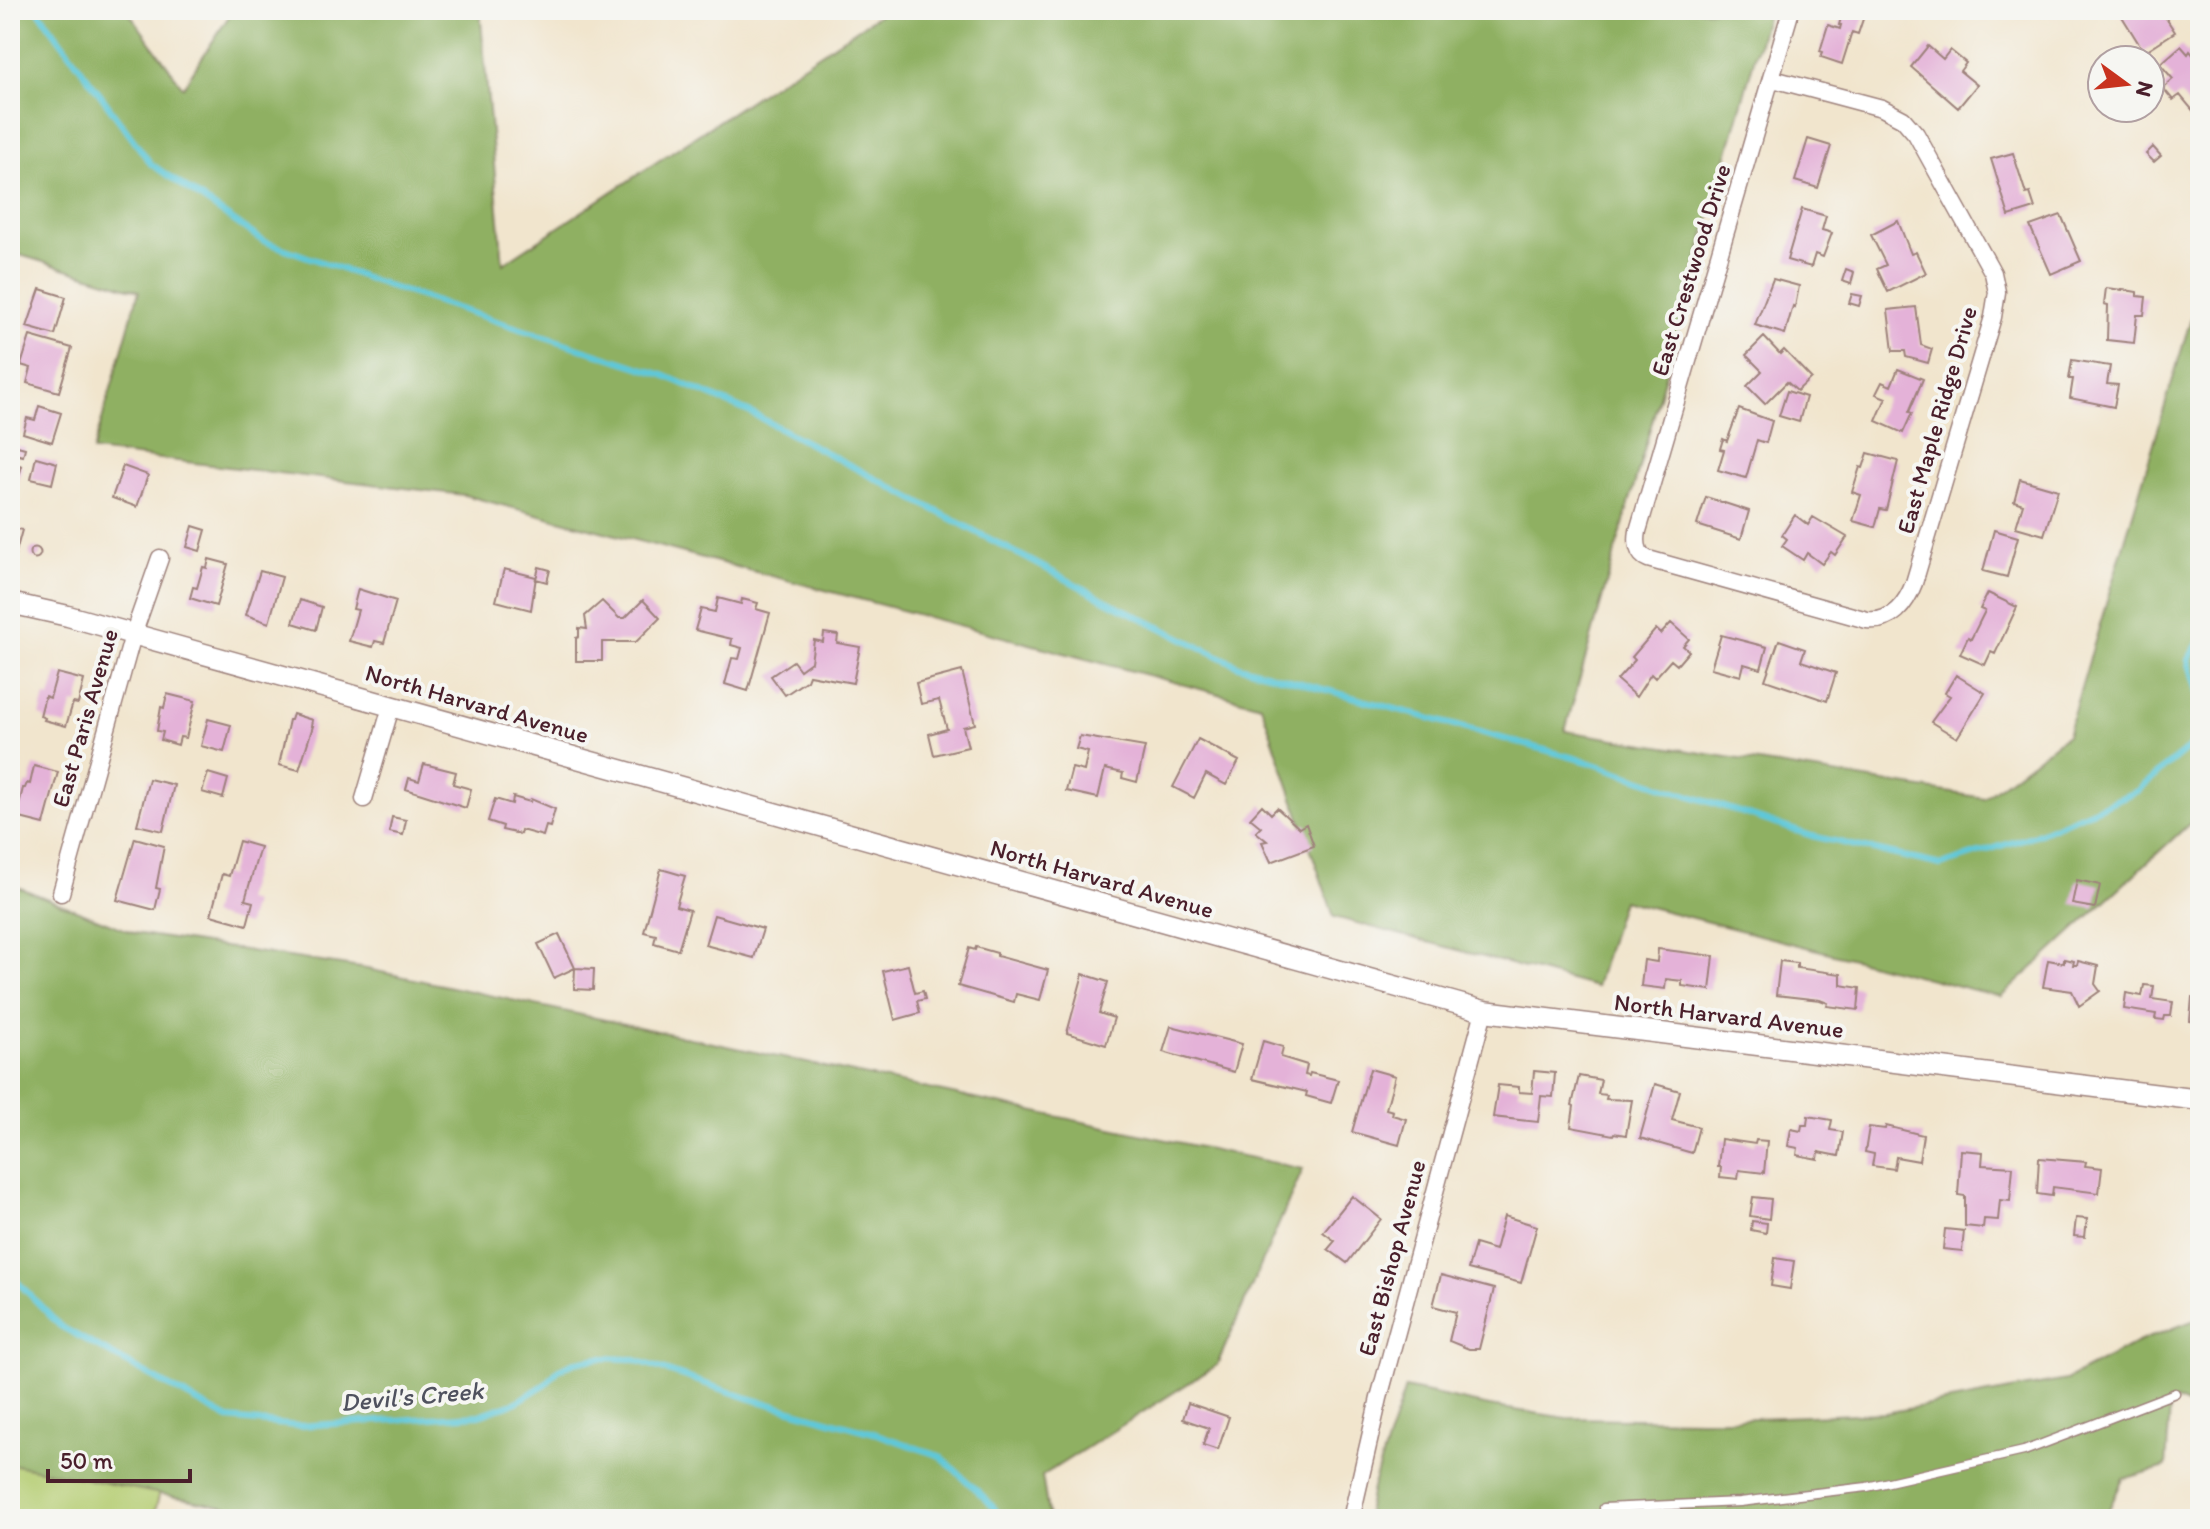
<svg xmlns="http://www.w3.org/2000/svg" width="2210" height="1529" viewBox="0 0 2210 1529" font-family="Itim,sans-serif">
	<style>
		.green { fill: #b4cc70; stroke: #7f764e; stroke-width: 2 }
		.forest { fill: #8fb062; stroke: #6c6846; stroke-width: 2 }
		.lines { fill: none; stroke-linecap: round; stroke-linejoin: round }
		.stream { stroke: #5ec8d9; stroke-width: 6 }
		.building { fill: #e4b2d8 }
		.service-casing { stroke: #9e827c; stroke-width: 11 }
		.minor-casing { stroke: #9e827c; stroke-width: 19 }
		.tertiary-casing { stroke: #9e827c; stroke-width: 23 }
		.service { stroke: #fff; stroke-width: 8 }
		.minor { stroke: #fff; stroke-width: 16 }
		.tertiary { stroke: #fff; stroke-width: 20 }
		.labels { text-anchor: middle; stroke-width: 8; stroke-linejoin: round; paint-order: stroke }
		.street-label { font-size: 24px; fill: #4a1f2b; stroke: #f6f6f2 }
		.water-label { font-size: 26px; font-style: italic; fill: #50525f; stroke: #f6f6f2 }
	</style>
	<rect width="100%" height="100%" fill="#f6f6f2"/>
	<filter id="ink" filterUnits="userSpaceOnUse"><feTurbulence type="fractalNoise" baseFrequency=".0125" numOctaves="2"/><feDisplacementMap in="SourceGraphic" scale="16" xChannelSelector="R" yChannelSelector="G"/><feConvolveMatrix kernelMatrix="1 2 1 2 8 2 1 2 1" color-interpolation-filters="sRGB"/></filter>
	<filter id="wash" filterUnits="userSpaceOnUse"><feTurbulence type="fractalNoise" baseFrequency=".006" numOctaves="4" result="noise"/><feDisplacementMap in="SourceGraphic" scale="32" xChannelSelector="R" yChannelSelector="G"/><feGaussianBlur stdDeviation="1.8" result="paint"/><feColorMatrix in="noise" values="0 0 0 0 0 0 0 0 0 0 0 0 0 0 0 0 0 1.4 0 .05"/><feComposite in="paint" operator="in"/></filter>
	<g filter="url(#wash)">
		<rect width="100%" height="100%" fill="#f1e5cd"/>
		<path class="green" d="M10 1339 179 1420 153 1519H10V1469L40 1438Z"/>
		<path class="forest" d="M10 10H127L183 87 233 10H480L503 264 886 10H1528L1534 14 1539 10H1768L1565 731 1984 798 2067 735 2200 288V814L2001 997 1622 900 1596 987 1334 917 1261 705 464 495 93 451 139 291 10 252Z
			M10 884 134 933 367 969 1303 1169 1217 1365 1042 1476 1049 1519H287L10 1464Z
			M2200 1318V1425L2187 1405 2176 1400 2170 1408 2166 1467 2123 1479 2108 1511 2112 1519H1366L1372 1488 1405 1388 1489 1406 1566 1418 1701 1420 1885 1413 2066 1380 2138 1342Z"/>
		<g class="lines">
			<path class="stream" d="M38 10 151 164 263 241 397 289 663 375 751 413 1113 604 1239 666 1585 761 1812 836 1941 865 2035 835 2137 791 2192 745 2200 729
				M2200 640 2188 660 2200 701
				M10 1274 60 1326 228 1419 298 1426 479 1415 517 1402 547 1383 559 1369 575 1362 600 1358 632 1359 748 1398 874 1433 940 1456 987 1500 1003 1519"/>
		</g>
		<g id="blocks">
			<path class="building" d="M1843 10H1866L1858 34 1852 32 1842 64 1821 57 1823 52 1820 51 1828 25 1840 29 1841 25H1839Z
				M2118 10H2156L2158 14 2162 12 2175 32 2144 52Z
				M1928 46 1943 59 1950 50 1966 63 1960 71 1977 85 1958 108 1911 67Z
				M2181 46 2188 54 2190 51 2200 63V108L2195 113 2180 95 2173 100 2163 88 2173 79 2160 64Z
				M1808 139 1831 146 1818 188 1795 181Z
				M2153 147 2161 156 2154 162 2146 154Z
				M2013 153 2026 194 2030 193 2035 208 2009 216 1991 159Z
				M1802 209 1826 216 1822 230 1832 233 1823 257 1815 254 1811 267 1787 260Z
				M2061 215 2081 261 2051 274 2030 226Z
				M1898 221 1911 254 1916 252 1926 273 1888 292 1877 269 1886 265 1871 235Z
				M1846 269 1854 272 1851 284 1842 281Z
				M1773 279 1799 286 1795 307 1793 306 1785 334 1755 325Z
				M2106 288 2131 291 2137 292V296L2146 297 2144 315H2137L2134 343 2107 340 2108 305 2104 304Z
				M40 289 66 297 55 335 27 327Z
				M1852 294 1862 296 1859 306 1849 303Z
				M1916 307 1921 345 1932 349 1928 363 1906 357 1905 351H1893L1888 310Z
				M30 336 72 348 59 392 27 383 31 368 21 365Z
				M1764 337 1780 354 1784 350 1811 378 1797 391 1787 382 1765 404 1747 386 1762 371 1746 355Z
				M2072 360 2110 366 2107 384 2118 385 2114 407 2070 398 2073 379H2069Z
				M1898 369 1923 379 1909 412 1912 413 1903 433 1876 421 1886 398 1876 394 1882 382 1891 386Z
				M1787 391 1806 397 1799 422 1779 416Z
				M39 406 61 413 52 442 23 433 27 418 35 420Z
				M1739 409 1772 421 1766 443 1757 440 1746 478 1718 470 1724 450 1720 449 1723 439 1727 441Z
				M10 444 25 448 23 456 15 454 13 461 10 460Z
				M1868 453 1898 461 1886 510 1880 509 1875 527 1853 521 1861 495 1852 492 1860 467 1863 468Z
				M36 457 57 463 52 484 31 479Z
				M10 462 22 466 11 502H10Z
				M123 466 148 475 137 507 112 498Z
				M2020 479 2058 490 2044 535 2016 527 2023 504 2014 501Z
				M1706 497 1749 511 1741 539 1697 525Z
				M1795 515 1808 525 1813 517 1847 537 1835 555 1831 552 1822 564 1807 553 1803 560 1782 546 1787 539 1782 535Z
				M193 526 206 530 200 551 187 547Z
				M10 527 22 530 14 559 10 558Z
				M1994 530 2018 537 2007 577 1983 571Z
				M29.5 553a5.5 5.5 0 1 1 11 0a5.5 5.5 0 1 1-11 0Z
				M209 559 228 564 216 606 190 598 193 587 197 588 203 567 207 568Z
				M539 567 550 570 547 582 536 579Z
				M504 569 536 577 531 610 496 601Z
				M260 571 282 577 269 623 246 615Z
				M358 589 396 601 384 643 375 641 373 647 349 641 358 610 353 609Z
				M1988 593 2017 607 1995 654 1991 652 1985 665 1960 654 1968 637 1971 639 1985 611 1980 609Z
				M718 598 741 604 742 599 758 603 756 609 770 613 748 691 725 684 732 658 739 659 742 648 731 645 732 639 695 630 701 609 715 612Z
				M300 600 322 607 316 630 293 623Z
				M643 600 660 618 636 642H602V661H576V638L579 637V628L587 629 585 616 602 601 619 618H625Z
				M1671 623 1689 639 1683 646 1689 651 1677 665 1671 660 1655 678 1651 674 1636 697 1617 680 1635 660 1632 657 1656 629 1661 634Z
				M824 633 838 635 837 643 860 647 853 683 809 675 807 680 785 695 771 676 793 661 800 670 811 662 814 640 823 642Z
				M1721 635 1767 647 1761 669 1744 664 1741 676 1711 668Z
				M1779 640 1805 649 1801 661 1836 673 1827 701 1765 680Z
				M962 671 975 724 963 727 968 747 934 755 929 734 947 729 939 700 921 704 916 683Z
				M57 673 84 680 78 704 73 703 66 726 44 720 45 718 40 716 45 696 50 698Z
				M1956 675 1985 693 1957 738 1931 722 1950 696 1945 693Z
				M167 694 195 701 186 738 180 737 178 745 161 740 163 732 157 731 161 707 164 708Z
				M293 714 312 720 311 726H313L299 770 279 765 289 720H291Z
				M208 719 231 725 224 752 201 746Z
				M1080 736 1145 747 1137 782 1122 778 1123 773 1105 769 1098 798 1066 791 1072 768 1084 771 1088 752 1076 749Z
				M1198 739 1239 761 1226 785 1206 774 1194 798 1173 787Z
				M424 764 456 772 453 784 471 789 466 808 406 789 409 778 419 781Z
				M34 766 58 772 44 824 16 817 23 788H25L27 783 30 784Z
				M208 773 228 779 223 798 202 792Z
				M149 779 174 785 163 831 137 825Z
				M513 797 530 802 531 799 555 809 550 827 546 826 543 836 521 830 520 834 502 830 503 826 488 821 495 799 512 804Z
				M1262 805 1271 814 1277 808 1299 828 1306 824 1314 846 1271 862 1262 842 1267 841 1256 832 1261 827 1250 818Z
				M392 817 406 820 403 835 389 832Z
				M135 838 164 846 156 888 160 889 155 910 117 900Z
				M239 841 260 847 245 900 253 902 247 925 211 915 222 874 229 876Z
				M661 869 685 876 676 906 690 910 678 950 654 943 656 935 644 932Z
				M2077 880 2100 885 2095 908 2072 904Z
				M714 915 763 929 754 958 705 945Z
				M559 934 575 968 554 978 538 944Z
				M976 947 997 953V956L1048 970 1040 1000 1016 994 1014 1002 958 986 969 948 975 950Z
				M1658 949 1714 956 1710 990 1682 986V981L1666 979 1665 989 1641 986 1644 960 1657 962Z
				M2064 959 2074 961 2073 965H2077L2078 961 2098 966 2095 984 2100 991 2079 1006 2072 991 2043 987 2048 960 2064 963Z
				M1780 961 1797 963V968L1841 974V985L1860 988 1858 1010 1827 1006 1828 1003 1820 1000 1776 995Z
				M908 965 915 993 923 991 925 999 917 1001 920 1013 895 1020 883 971Z
				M575 968 594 969 593 990 574 989Z
				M1083 974 1108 982 1099 1013 1114 1018 1106 1045 1067 1033Z
				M2144 985 2154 986 2152 999 2173 1002 2171 1016H2165L2164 1020 2155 1019 2156 1014 2124 1009 2126 993 2142 996Z
				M2192 997 2200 998V1022L2190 1021Z
				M1171 1026 1242 1044 1234 1072 1163 1052Z
				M1263 1041 1283 1047 1281 1057 1307 1065 1305 1075 1309 1076 1310 1073 1338 1080 1331 1103 1306 1096 1307 1092 1252 1079Z
				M1370 1069 1395 1076 1386 1109 1393 1111 1392 1115 1406 1119 1399 1145 1352 1132Z
				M1534 1071 1555 1073 1553 1097 1541 1096 1538 1122 1493 1117 1498 1085 1519 1087V1092L1532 1093Z
				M1579 1076 1601 1080 1598 1094 1607 1095 1606 1099 1632 1100 1626 1135 1614 1133 1613 1135 1571 1127 1574 1106 1572 1105Z
				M1655 1084 1680 1091 1672 1120 1699 1127 1692 1153 1640 1138Z
				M1808 1116 1832 1120 1830 1130 1843 1132 1839 1156 1819 1152 1818 1159 1797 1155 1798 1148 1788 1146 1791 1129 1801 1131 1802 1125H1807Z
				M1886 1126 1923 1135 1919 1161 1896 1157 1894 1169 1872 1166 1874 1154 1865 1152 1869 1127 1885 1129Z
				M1721 1139 1755 1144 1756 1140 1767 1141 1764 1173 1739 1170 1738 1179 1720 1177 1721 1167H1718Z
				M1961 1150 1983 1152 1982 1165 2013 1167 2010 1201 2000 1200 1998 1220 1984 1219 1983 1228 1965 1226V1196L1958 1195Z
				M2039 1158 2086 1162 2085 1166 2102 1168 2099 1193 2053 1187 2052 1196 2037 1194Z
				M1352 1196 1381 1219 1347 1263 1328 1249 1335 1241 1323 1232Z
				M1753 1197 1771 1199 1769 1219 1750 1216Z
				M1504 1216 1537 1226 1521 1283 1468 1269 1475 1244 1495 1250Z
				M2076 1218 2087 1219 2085 1237 2074 1236Z
				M1752 1221 1767 1223 1766 1233 1751 1230Z
				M1945 1229 1964 1231 1962 1251 1943 1249Z
				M1775 1258 1794 1261 1790 1289 1771 1286Z
				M1441 1275 1494 1289 1479 1349H1469L1449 1341 1456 1312 1433 1306Z
				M1188 1403 1229 1417 1218 1450 1203 1445 1209 1428 1183 1419Z"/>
		</g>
	</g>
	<g filter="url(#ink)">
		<use href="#blocks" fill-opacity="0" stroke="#9e827c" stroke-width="2"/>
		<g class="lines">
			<g class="service-casing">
				<path id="service" d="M1604 1508 1740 1502 1867 1487 2024 1451 2175 1393"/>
			</g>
			<g class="minor-casing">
				<path id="minor" d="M1773 79 1882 108 1903 119 1916 134 1993 273 1997 292 1993 317 1914 583C1906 604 1892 623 1867 620L1648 559C1637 555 1636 542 1638 531L1791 10
					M364 799 391 707
					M61 893 133 635 160 558
					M1351 1519 1379 1398 1484 1011"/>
			</g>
			<g class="tertiary-casing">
				<path id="tertiary" d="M10 603 68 616 1484 1011 2200 1100"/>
			</g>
			<use href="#service" class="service"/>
			<use href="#minor" class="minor"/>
			<use href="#tertiary" class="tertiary"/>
		</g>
	</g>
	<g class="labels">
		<g class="street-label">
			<text transform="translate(1691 270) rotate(-73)" y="8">East Crestwood Drive</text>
			<text transform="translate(1937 420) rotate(-74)" y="8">East Maple Ridge Drive</text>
			<text transform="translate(477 704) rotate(16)" y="8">North Harvard Avenue</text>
			<text transform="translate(85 718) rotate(-74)" y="8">East Paris Avenue</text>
			<text transform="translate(1102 879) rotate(16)" y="8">North Harvard Avenue</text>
			<text transform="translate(1729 1016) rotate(7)" y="8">North Harvard Avenue</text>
			<text transform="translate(1392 1258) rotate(-75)" y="8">East Bishop Avenue</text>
		</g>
		<g class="water-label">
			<text transform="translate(412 1396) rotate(-5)" y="9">Devil's Creek</text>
		</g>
	</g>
	<rect width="2210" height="1529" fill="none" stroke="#f6f6f2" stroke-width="40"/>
	<g transform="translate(2126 84) rotate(105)"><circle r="38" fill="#f6f6f2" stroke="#b1a0a2" stroke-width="2"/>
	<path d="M0-6L14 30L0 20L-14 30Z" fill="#c8321e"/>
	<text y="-12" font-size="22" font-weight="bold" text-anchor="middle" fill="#4a1f2b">N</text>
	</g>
	<path d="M48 1469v12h142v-12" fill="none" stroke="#4a1f2b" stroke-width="4"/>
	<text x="60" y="1469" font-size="24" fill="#4a1f2b" stroke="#f6f6f2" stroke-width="6" paint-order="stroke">50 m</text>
</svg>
